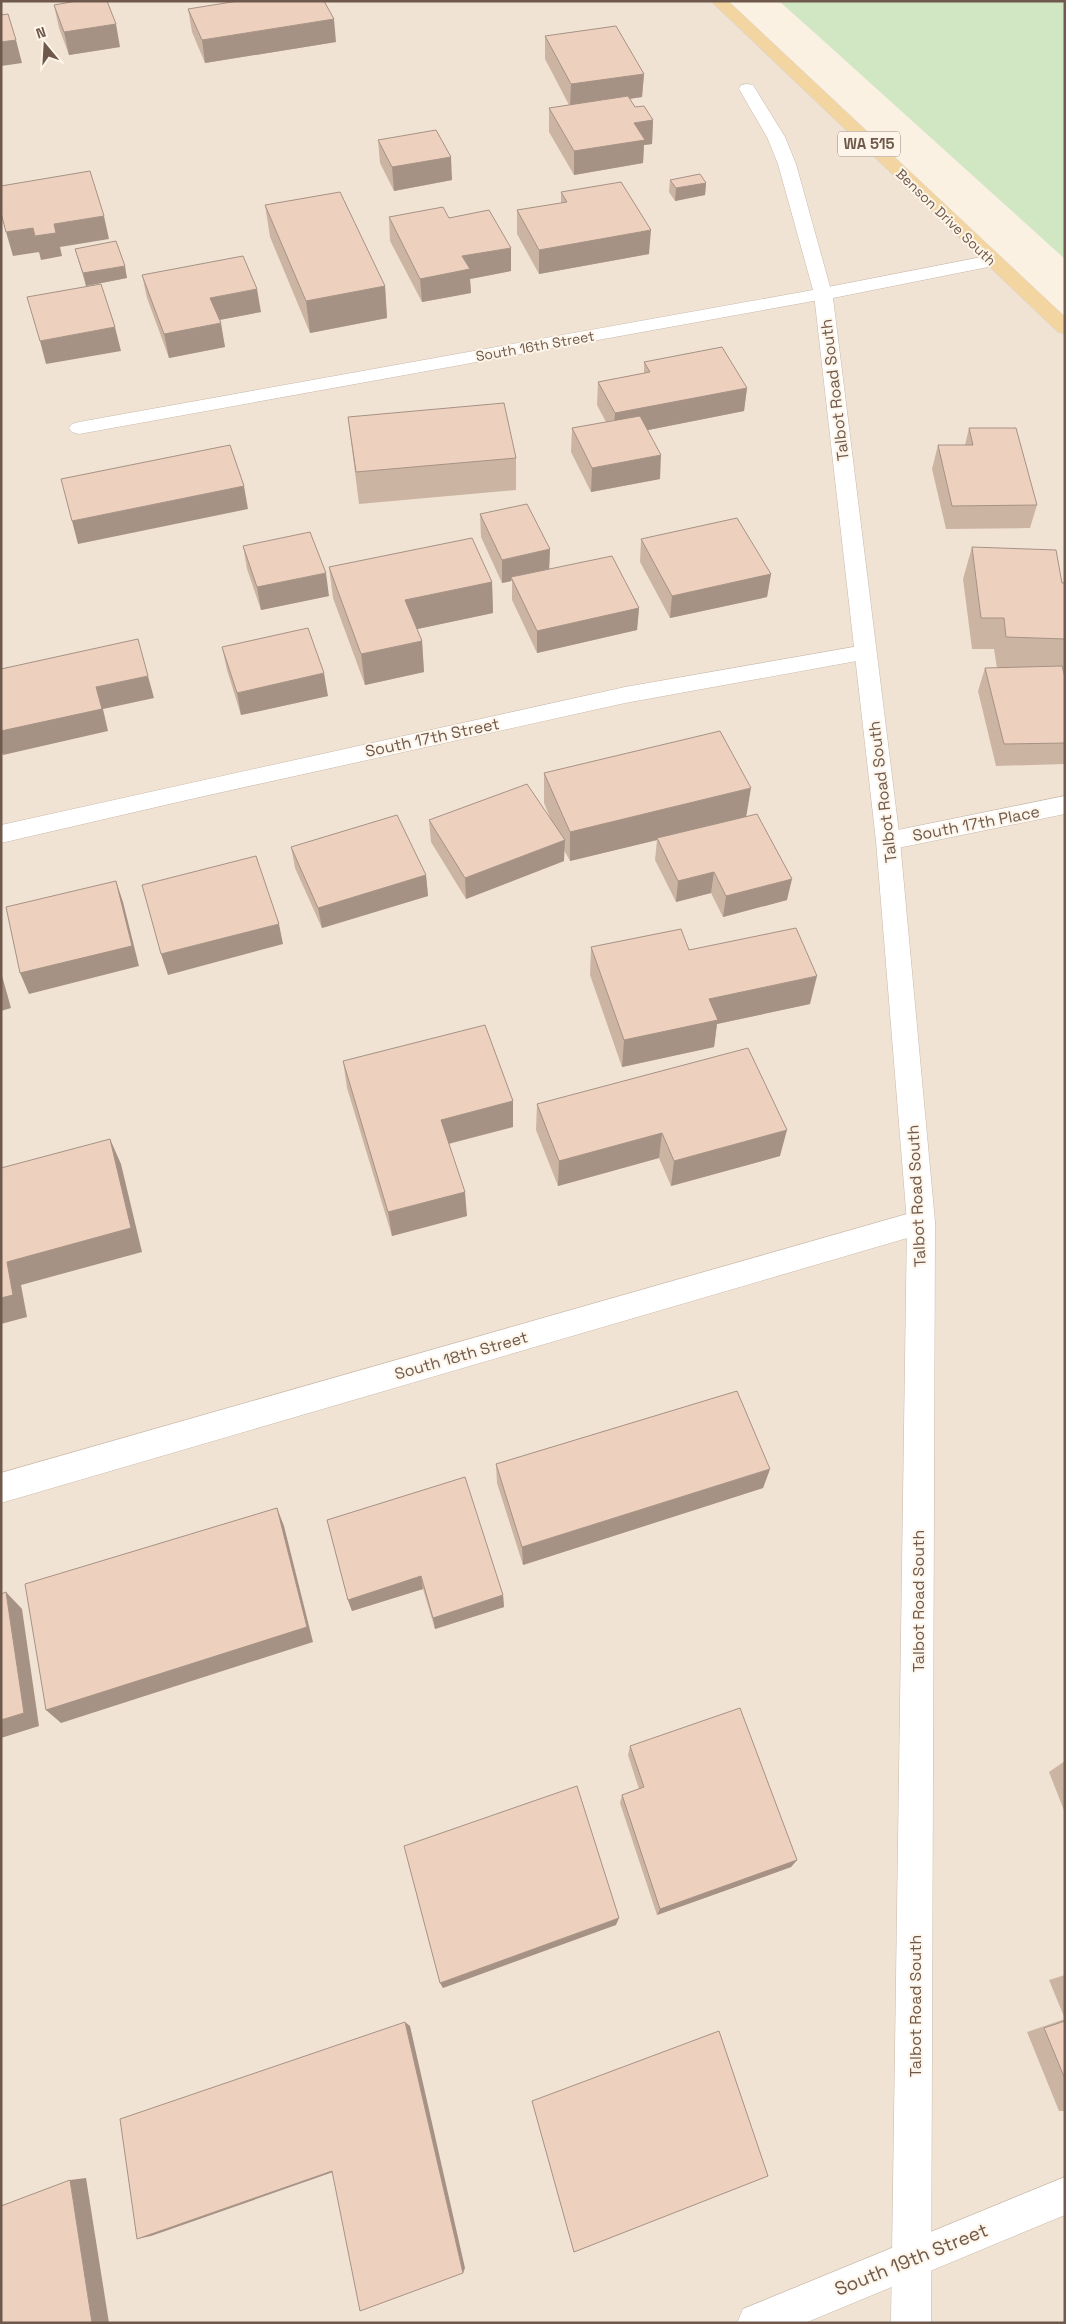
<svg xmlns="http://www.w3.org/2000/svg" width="1066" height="2324" viewBox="0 0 1066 2324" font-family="'Space Grotesk',sans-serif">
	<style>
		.residential { fill: #f1e3d3 }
		.green { fill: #d1e6c3 }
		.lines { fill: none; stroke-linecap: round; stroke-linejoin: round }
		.minor-casing { stroke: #c9b9ab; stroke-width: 1 }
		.tertiary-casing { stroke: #c9b9ab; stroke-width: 1 }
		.primary-casing { stroke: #d7d1cd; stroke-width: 1 }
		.minor { fill: #fff; fill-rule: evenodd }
		.tertiary { fill: #fff; fill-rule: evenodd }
		.primary { fill: #f3d5a1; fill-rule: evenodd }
		.wall { fill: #ccb4a3 }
		.shaded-wall { fill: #a69285 }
		.building { fill: #edd1be; stroke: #a69285 }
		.labels { text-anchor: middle; stroke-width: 4; stroke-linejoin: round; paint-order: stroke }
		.far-street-label { font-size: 14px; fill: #6f594c; stroke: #fdf5e9 }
		.shield { fill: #fdf5e9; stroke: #9a887b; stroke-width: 1 }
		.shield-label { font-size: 15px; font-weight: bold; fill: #6f594c }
		.street-label { font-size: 16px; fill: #6f594c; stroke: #fdf5e9 }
		.near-street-label { font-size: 19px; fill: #6f594c; stroke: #fdf5e9 }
	</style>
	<rect width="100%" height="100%" fill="#faf1e3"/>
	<path class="residential" d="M1 1H716L1065 318V2323H1Z"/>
	<path class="green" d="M779 1H1065V259L816 34Z"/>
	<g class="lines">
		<g class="minor-casing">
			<path id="minor" d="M747 84 753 85 785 137 796 164 832 294 830 298 79 434 72 432 69 428 72 424 79 422 813 290 778 164 767 137 739 89 741 85Z
				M865 645 873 648 876 653 873 658 625 703 191 799 1 843V825L625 687Z
				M1065 796V814L888 850 879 847 876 841 879 835 888 832Z
				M921 1210 931 1213 935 1222 931 1231 921 1234 1 1503V1473Z
				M1065 2177V2215L805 2323H737L743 2309Z"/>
		</g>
		<g class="tertiary-casing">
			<path id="tertiary" d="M992 255 998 257 1001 261 998 265 833 298 900 841 935 1222 931 2323H891L907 1222 876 841 814 294 816 290 823 288Z"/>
		</g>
		<g class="primary-casing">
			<path id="primary" d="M711 1H728L1065 317V334L1058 332Z"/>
		</g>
		<use href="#minor" class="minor"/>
		<use href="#tertiary" class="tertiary"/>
		<use href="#primary" class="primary"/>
	</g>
	<path class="wall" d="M54 5 120 47 69 55 59 28Z
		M188 9 336 42 205 63 192 32Z
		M545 36 644 74 642 97 630 99 635 107 653 120 652 144 644 145 643 163 574 175 549 132V108L569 105 545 59Z
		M378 140 452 180 394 191 380 163Z
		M670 180 706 183 705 195 675 201 669 192Z
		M561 192 649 254 539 274 517 234V210L561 203Z
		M265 205 385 286 387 318 310 333 270 237Z
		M389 217 449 218 511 271 470 279 471 293 422 302 390 241Z
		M75 249 127 278 86 286Z
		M142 275 261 312 219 320 225 347 169 358 147 298Z
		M644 362 747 388 744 411 648 430 660 479 591 492 571 452 572 428 606 422 597 405 598 382 644 373Z
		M348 417 516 458V490L359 504Z
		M969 428 1037 505 1030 528 946 529 932 469 938 445H965Z
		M480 514 550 549 549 569 639 608 637 630 537 653 512 600V581L502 583 481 537Z
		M641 539 771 574 767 597 670 618 640 562Z
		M243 546 329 596 261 610 247 569Z
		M972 547 1062 583H1065V671H1063L1065 677V764L996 766 978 691 985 668H997L994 649H972L963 579Z
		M329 567 492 582 493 613 417 629 422 641 424 672 365 685 333 598Z
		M222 647 328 696 241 715 227 670Z
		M544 773 746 816 787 900 723 917 711 893 676 902 655 860 657 840 570 861 564 850V861L466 899 431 842 429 820H551L544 803Z
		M291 847 426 875 428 896 322 928 295 868Z
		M591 947 689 950 810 1004 717 1024 714 1047 622 1067 590 975Z
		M343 1061 513 1101V1127L449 1144 467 1216 392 1236 347 1088Z
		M537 1104 780 1156 671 1186 659 1158 558 1186 536 1130Z
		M496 1464 770 1469 763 1488 523 1565 497 1483Z
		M327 1520 503 1595 504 1607 435 1629 423 1589 352 1611 348 1600Z
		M630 1746 797 1860 791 1867 657 1915 620 1803 622 1795 639 1789 628 1755Z
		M1065 1761V1813L1049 1772Z
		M1065 1975V2111H1059L1027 2032 1065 2019 1049 1980Z"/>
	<path class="shaded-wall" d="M334 19 336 42 205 63 202 40Z
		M116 24 120 47 69 55 64 32Z
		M16 40 22 63 1 66V42Z
		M644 74 642 97 570 107 571 84Z
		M653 120 652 144 644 145 643 163 574 175V151L634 123Z
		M451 157 452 180 394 191 392 167Z
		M706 183 705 195 675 201 676 188Z
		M104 216 109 239 60 247 62 256 41 260 35 236 54 224Z
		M33 228 39 252 13 256 6 232Z
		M651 230 649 254 539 274V250Z
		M511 248V271L470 279 471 293 422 302 420 279 462 256Z
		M125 266 127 278 86 286 83 273Z
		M385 286 387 318 310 333 306 301Z
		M257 289 261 312 214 321 210 298Z
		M221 323 225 347 169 358 164 334Z
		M115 327 121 351 46 364 40 341Z
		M747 388 744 411 613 437 615 413Z
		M661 455 660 479 591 492 592 468Z
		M244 486 248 509 78 544 72 521Z
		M550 549 549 572 511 577V581L502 583V560Z
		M326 573 329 596 261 610 257 587Z
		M771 574 767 597 670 618 672 596Z
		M492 582 493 613 408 631 405 600Z
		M639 608 637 630 537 653V631Z
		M422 641 424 672 365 685 361 654Z
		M324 673 328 696 241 715 237 693Z
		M148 676 154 698 103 709 108 731 3 755 1 751V731L96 687Z
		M751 788 746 818 657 838V840L570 861V832Z
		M565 840 564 861 466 899 465 878Z
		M714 872 711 893 676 902 678 881Z
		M426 875 428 896 322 928 318 908Z
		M792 879 787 900 723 917 726 896Z
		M116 881 123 902 139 966 29 994 20 973Z
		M279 924 283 944 168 975 161 954Z
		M1 972 11 1008 1 1011Z
		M817 976 810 1004 717 1024 714 1047 622 1067 624 1040 709 999Z
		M513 1101V1127L443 1145 441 1120Z
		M787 1130 780 1156 671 1186 674 1161Z
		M662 1133 659 1158 558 1186 559 1161Z
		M110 1139 121 1164 142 1252 21 1285 27 1317 1 1324V1298L7 1262Z
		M465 1192 467 1216 392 1236 388 1212Z
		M770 1469 763 1488 523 1565 522 1547Z
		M277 1508 284 1526 313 1642 61 1723 46 1710Z
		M421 1576 423 1589 352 1611 348 1600Z
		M6 1592 22 1609 39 1726 1 1738V1720Z
		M503 1595 504 1607 435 1629 433 1618Z
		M797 1860 791 1867 657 1915 660 1909Z
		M619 1918 616 1925 443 1988 440 1983Z
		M405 2022 410 2026 465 2268 463 2273Z
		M339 2170 151 2236 137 2239 332 2171Z
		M86 2178 109 2323H92L70 2180Z"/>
	<path class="building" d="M77 1H107L116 24 64 32 54 5Z
		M238 1H324L334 19 202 40 188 9Z
		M8 14 16 40 1 42V15Z
		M616 26 644 74 571 84 545 36Z
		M628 96 635 107 644 106 653 120 634 123 645 140 574 151 549 108Z
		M436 130 451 157 392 167 378 140Z
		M90 171 104 216 54 224 56 233 35 236 33 228 6 232 1 213V186Z
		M700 174 706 183 676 188 670 180Z
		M621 182 651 230 539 250 517 210 567 202 561 192Z
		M340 192 385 286 306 301 265 205Z
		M443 207 449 218 489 210 511 248 462 256 470 269 420 279 389 217Z
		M116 241 125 266 83 273 75 249Z
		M243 256 257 289 210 298 221 323 164 334 142 275Z
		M101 284 115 327 40 341 27 297Z
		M722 347 747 388 615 413 598 382 650 372 644 362Z
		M504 403 516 458 356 472 348 417Z
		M640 416 661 455 592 468 572 428Z
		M969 428H1016L1037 505 952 506 938 445H973Z
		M230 445 244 486 72 521 61 479Z
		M527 504 550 549 502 560 480 514Z
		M737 518 771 574 672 596 641 539Z
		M310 532 326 573 257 587 243 546Z
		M472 538 492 582 405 600 422 641 361 654 329 567Z
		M972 547 1056 550 1062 583H1065V639L1006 637 1004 618H981Z
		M612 556 639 608 537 631 511 577Z
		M308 628 324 673 237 693 222 647Z
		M138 639 148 676 96 687 102 709 1 731V669Z
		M1062 666 1065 677V743L1004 744 985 668Z
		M720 731 751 788 570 832 544 773Z
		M527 784 565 840 465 878 429 820Z
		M757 814 792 879 726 896 714 872 678 881 657 838Z
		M397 815 426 875 318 908 291 847Z
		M256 856 279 924 161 954 142 885Z
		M116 881 132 946 20 973 6 907Z
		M796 928 817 976 709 999 718 1020 624 1040 591 947 681 929 689 950Z
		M485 1025 513 1101 441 1120 465 1192 388 1212 343 1061Z
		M748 1048 787 1130 674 1161 662 1133 559 1161 537 1104Z
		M110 1139 131 1228 7 1262 13 1295 1 1298V1168Z
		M737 1391 770 1469 522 1547 496 1464Z
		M465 1477 503 1595 433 1618 421 1576 348 1600 327 1520Z
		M277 1508 307 1627 46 1710 25 1584Z
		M6 1592 24 1713 1 1720V1594Z
		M740 1708 797 1860 660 1909 622 1795 644 1787 630 1746Z
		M577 1786 619 1918 440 1983 404 1846Z
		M1065 2021V2079L1044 2028Z
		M405 2022 463 2273 360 2311 332 2171 137 2239 120 2119Z
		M719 2031 768 2176 574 2252 532 2101Z
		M70 2180 92 2323H1V2206Z"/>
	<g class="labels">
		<g class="far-street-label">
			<text transform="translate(946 217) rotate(44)" y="5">Benson Drive South</text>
			<text transform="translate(535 346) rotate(-10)" y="5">South 16th Street</text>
		</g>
		<rect class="shield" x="838" y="131.5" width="62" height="25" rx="4"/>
		<g class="shield-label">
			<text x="869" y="149">WA 515</text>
		</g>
		<g class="street-label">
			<text transform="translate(834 390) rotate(-97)" y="6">Talbot Road South</text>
			<text transform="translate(432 737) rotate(-12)" y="6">South 17th Street</text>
			<text transform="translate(882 792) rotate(-97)" y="6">Talbot Road South</text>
			<text transform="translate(976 823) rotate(-11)" y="6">South 17th Place</text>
			<text transform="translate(916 1196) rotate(-93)" y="6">Talbot Road South</text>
			<text transform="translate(461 1355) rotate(-16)" y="6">South 18th Street</text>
			<text transform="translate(918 1601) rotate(-90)" y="6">Talbot Road South</text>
			<text transform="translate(915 2006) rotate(-90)" y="6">Talbot Road South</text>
		</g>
		<g class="near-street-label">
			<text transform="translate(911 2259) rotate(-22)" y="7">South 19th Street</text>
		</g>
	</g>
	<rect width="1066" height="2324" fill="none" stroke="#6f594c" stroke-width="5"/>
	<g transform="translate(45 45) rotate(342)" stroke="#fdf5e9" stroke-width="4" paint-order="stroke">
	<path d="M0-4L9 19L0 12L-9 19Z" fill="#6f594c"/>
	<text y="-8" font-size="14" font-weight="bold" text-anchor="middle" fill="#6f594c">N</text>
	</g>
</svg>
